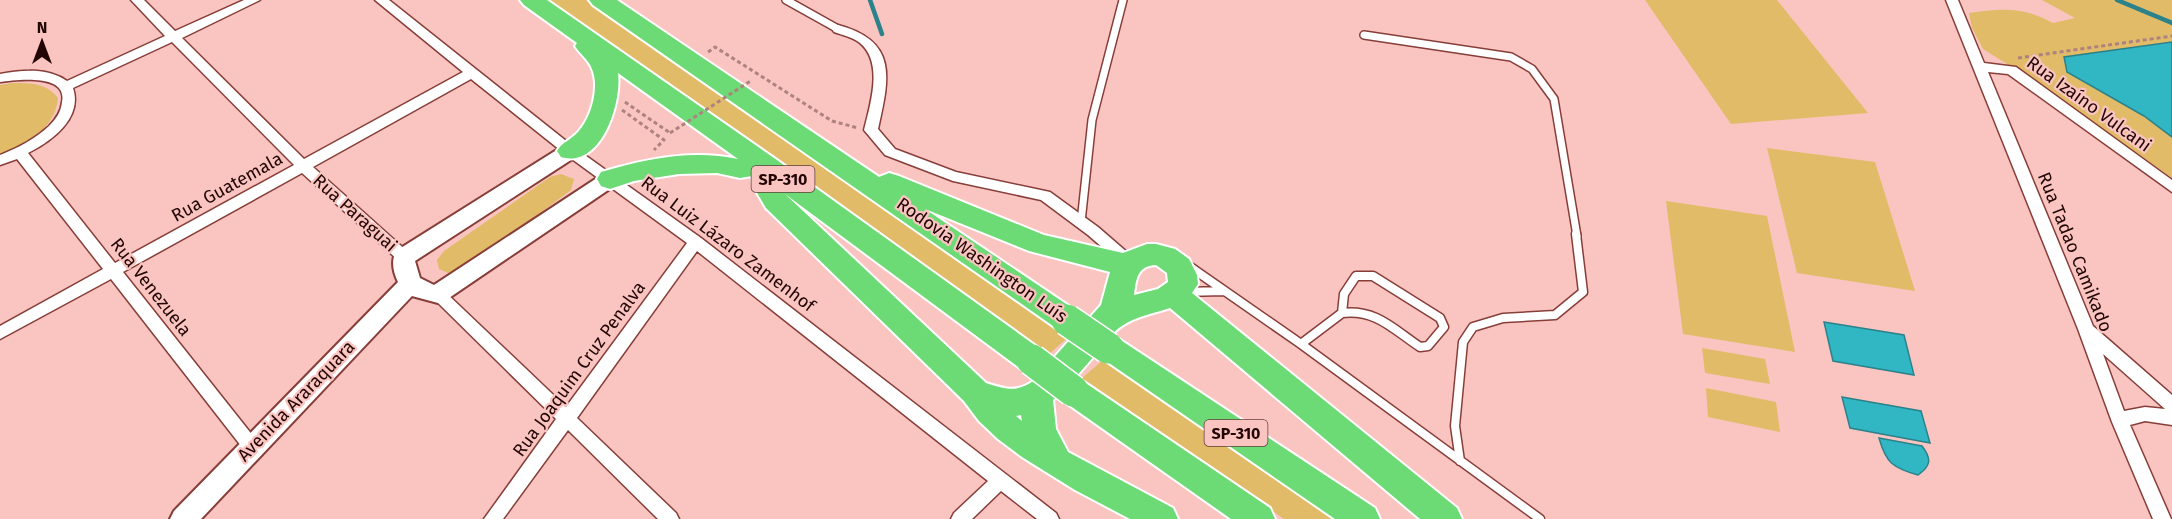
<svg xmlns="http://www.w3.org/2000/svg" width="2172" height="519" viewBox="0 0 2172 519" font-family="'Fira Sans',sans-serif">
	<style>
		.green { fill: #e1bb67 }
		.water { fill: #31b7c4; stroke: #2c828b; stroke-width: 1.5 }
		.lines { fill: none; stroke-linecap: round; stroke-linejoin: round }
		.stream { stroke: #2c828b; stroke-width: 4.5 }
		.lane-far1-casing { stroke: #873e39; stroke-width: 10 }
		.lane-casing { stroke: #873e39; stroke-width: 11 }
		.street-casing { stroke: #873e39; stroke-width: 3 }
		.secondary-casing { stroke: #873e39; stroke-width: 4 }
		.highway-casing { stroke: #fff; stroke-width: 4 }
		.path { stroke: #ae827e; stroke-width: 3; stroke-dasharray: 4 3; stroke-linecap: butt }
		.lane-far1 { stroke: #fff; stroke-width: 7 }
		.lane { stroke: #fff; stroke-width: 8 }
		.street { fill: #fff; fill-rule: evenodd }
		.secondary { fill: #fff; fill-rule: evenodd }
		.highway { fill: #6cda75; fill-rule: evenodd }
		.highway-bridge-casing { stroke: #fff; stroke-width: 34; stroke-linecap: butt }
		.path-bridge { stroke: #ae827e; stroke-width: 3; stroke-dasharray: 4 3; stroke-linecap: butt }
		.highway-bridge { stroke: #6cda75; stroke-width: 31 }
		.labels { text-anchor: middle; stroke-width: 4.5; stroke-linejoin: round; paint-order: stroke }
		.shield { fill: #fac5c0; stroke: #633f3d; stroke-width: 1.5 }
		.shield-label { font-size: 16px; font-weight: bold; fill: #220605 }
		.street-label { font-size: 18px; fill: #220605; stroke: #fac5c0 }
	</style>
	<rect width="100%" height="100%" fill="#fac5c0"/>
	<path class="green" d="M546 0H586L1074 332 1049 354Z
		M1645 0H1777L1868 113 1731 124Z
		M2042 0H2172V178L2053 93 1983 49 1972 28 1969 13C2002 8 2024 7 2053 23L2075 18Z
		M12 83C32 83 46 83 58 98 55 129 26 145 0 156V85Z
		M1767 148 1875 162 1915 291 1797 273Z
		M561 174 574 179 571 190 464 270 448 273 439 269 437 260 444 251 550 177Z
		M1666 201 1767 216 1795 352 1683 334Z
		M1702 348 1765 359 1770 384 1705 373Z
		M1108 356 1346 519H1284L1082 378Z
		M1706 388 1776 402 1780 432 1708 417Z"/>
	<path class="water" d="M2172 42V137L2144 116 2067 72 2064 57Z
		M1824 322 1904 335 1914 375 1833 361Z
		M1842 397 1921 411 1930 443 1850 428Z
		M1879 438 1922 446C1932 459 1931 466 1918 475 1893 468 1886 463 1879 438Z"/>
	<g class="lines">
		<path class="stream" d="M870 0 882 34
			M2117 0 2172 23"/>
		<g class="lane-far1-casing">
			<path id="lane-far1" d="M786 0 838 29
				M1364 35 1511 57 1532 69 1554 99 1577 236
				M1081 222 1092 120 1123 0"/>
		</g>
		<g class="lane-casing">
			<path id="lane" d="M1186 264 1301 344 1540 519
				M1356 276H1373L1440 318 1444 327 1428 346 1420 347C1393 329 1376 309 1342 313L1344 294Z
				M1183 292 1224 291
				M1301 344 1342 313
				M1460 461 1455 426 1463 342 1473 327 1503 318 1555 315 1583 292 1576 234"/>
		</g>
		<g class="street-casing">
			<path id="street" d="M131 0H144L175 31 244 0H260L182 38 304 159 463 72 375 0H389L575 148 701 238 1056 513 1059 519H1037L1001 491 972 519H951L954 513 988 481 697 251 577 418 676 513 679 519H658L568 430 503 519H484L556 419 433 298 430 294 433 290H443L566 407 687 243 565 154 471 79 313 167 409 253 411 257 409 261H399L302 173 123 272 257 441 260 446 257 451 251 453 245 451 111 279 0 339V326L103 269 17 159 0 165V155C18 148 35 139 49 126 56 119 61 112 62 102 68 73 16 80 0 82V74C21 70 48 67 67 81L165 36ZM172 42 294 165 115 263 28 153C52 141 83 118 73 88Z
				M1946 0H1958L1984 63 2016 67 2172 180V192L2008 74 1988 72 2093 326 2172 395V425L2145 421 2130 425 2171 519H2153L2112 422 2078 329ZM2103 354 2165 409 2145 407 2124 411Z
				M838 25C899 41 889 79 878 129L895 149 956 172 1050 192 1098 227 1135 259 1138 263 1135 267H1125L1088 235 1041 200 953 181 885 155 864 130C870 105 884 63 860 43 853 37 842 35 834 32L832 29Z"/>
		</g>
		<g class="secondary-casing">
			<path id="secondary" d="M570 144 577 146 580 151 577 156 415 261 420 278 434 285 603 174 610 171 617 174 621 179 617 184 446 300 438 303 412 296 201 519H170L174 511 398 282C393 272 391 261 396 251L563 146Z"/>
		</g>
		<g class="highway-casing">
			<path id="highway" d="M520 0H547L774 158 1043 351 1047 360 1043 369 1032 372 1021 369 785 194 986 383C1004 389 1017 393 1033 381L1101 305 1110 272 1029 251 925 209 1078 312 1082 320 1078 328 1067 332 1056 328 593 5 589 0H617L879 177 889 173 899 176 1044 235 1123 253 1147 244H1156L1175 249 1189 259 1197 275 1198 284 1192 293 1457 508 1462 519H1420L1170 308C1149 315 1125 318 1110 337L1119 339 1375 508 1380 519H1335L1096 354 1074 379 1084 382 1270 508 1275 519H1231L1062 400 1059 395 1053 400 1056 429 1068 452 1173 508 1178 519H1130L1075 490 1022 457 998 439 979 421 964 401 766 208 753 186 752 176 740 178 717 173 679 174 634 181 610 189 601 186 597 179 601 172C645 159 692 149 738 159L618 73C622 103 601 169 561 157L557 151C562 142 571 140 578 132 591 118 600 88 592 69 589 60 580 54 575 46L577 43 524 5ZM1156 265 1167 273 1168 282 1158 289 1134 295C1136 279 1137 266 1156 265ZM1021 415 1022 421 1016 416Z"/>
		</g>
		<path class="path" d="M708 52 715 47 832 121 858 128
			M2018 58 2172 36
			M625 102 670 133
			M622 110 664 140 654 150"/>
		<use href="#lane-far1" class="lane-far1"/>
		<use href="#lane" class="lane"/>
		<use href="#street" class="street"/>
		<use href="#secondary" class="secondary"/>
		<use href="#highway" class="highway"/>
		<g class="highway-bridge-casing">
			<path id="highway-bridge" d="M1067 320 1108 348
				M1032 360 1073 391"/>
		</g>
		<path class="path-bridge" d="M670 133 752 80"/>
		<use href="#highway-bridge" class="highway-bridge"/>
	</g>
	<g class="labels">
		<g class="shield">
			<rect x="751.5" y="166" width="63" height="26" rx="4.5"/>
			<rect x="1204.5" y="420" width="63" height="26" rx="4.5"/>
		</g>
		<g class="shield-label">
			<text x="783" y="185">SP-310</text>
			<text x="1236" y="439">SP-310</text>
		</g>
		<g class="street-label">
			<text transform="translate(2089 104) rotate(36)" y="6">Rua Izaíno Vulcani</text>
			<text transform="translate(227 187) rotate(-29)" y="6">Rua Guatemala</text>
			<text transform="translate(355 213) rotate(42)" y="6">Rua Paraguai</text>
			<text transform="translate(728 244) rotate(37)" y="6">Rua Luiz Lázaro Zamenhof</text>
			<text transform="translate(2075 252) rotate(68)" y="6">Rua Tadao Camikado</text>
			<text transform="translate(982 260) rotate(35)" y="6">Rodovia Washington Luís</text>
			<text transform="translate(151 287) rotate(52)" y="6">Rua Venezuela</text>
			<text transform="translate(579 369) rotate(-54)" y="6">Rua Joaquim Cruz Penalva</text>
			<text transform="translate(296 401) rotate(-46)" y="6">Avenida Araraquara</text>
		</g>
	</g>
	<g transform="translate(42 42)" stroke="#fac5c0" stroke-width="4.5" paint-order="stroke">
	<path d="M0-4.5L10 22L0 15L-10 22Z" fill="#220605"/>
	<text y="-9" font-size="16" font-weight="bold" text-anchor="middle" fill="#220605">N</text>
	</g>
</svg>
